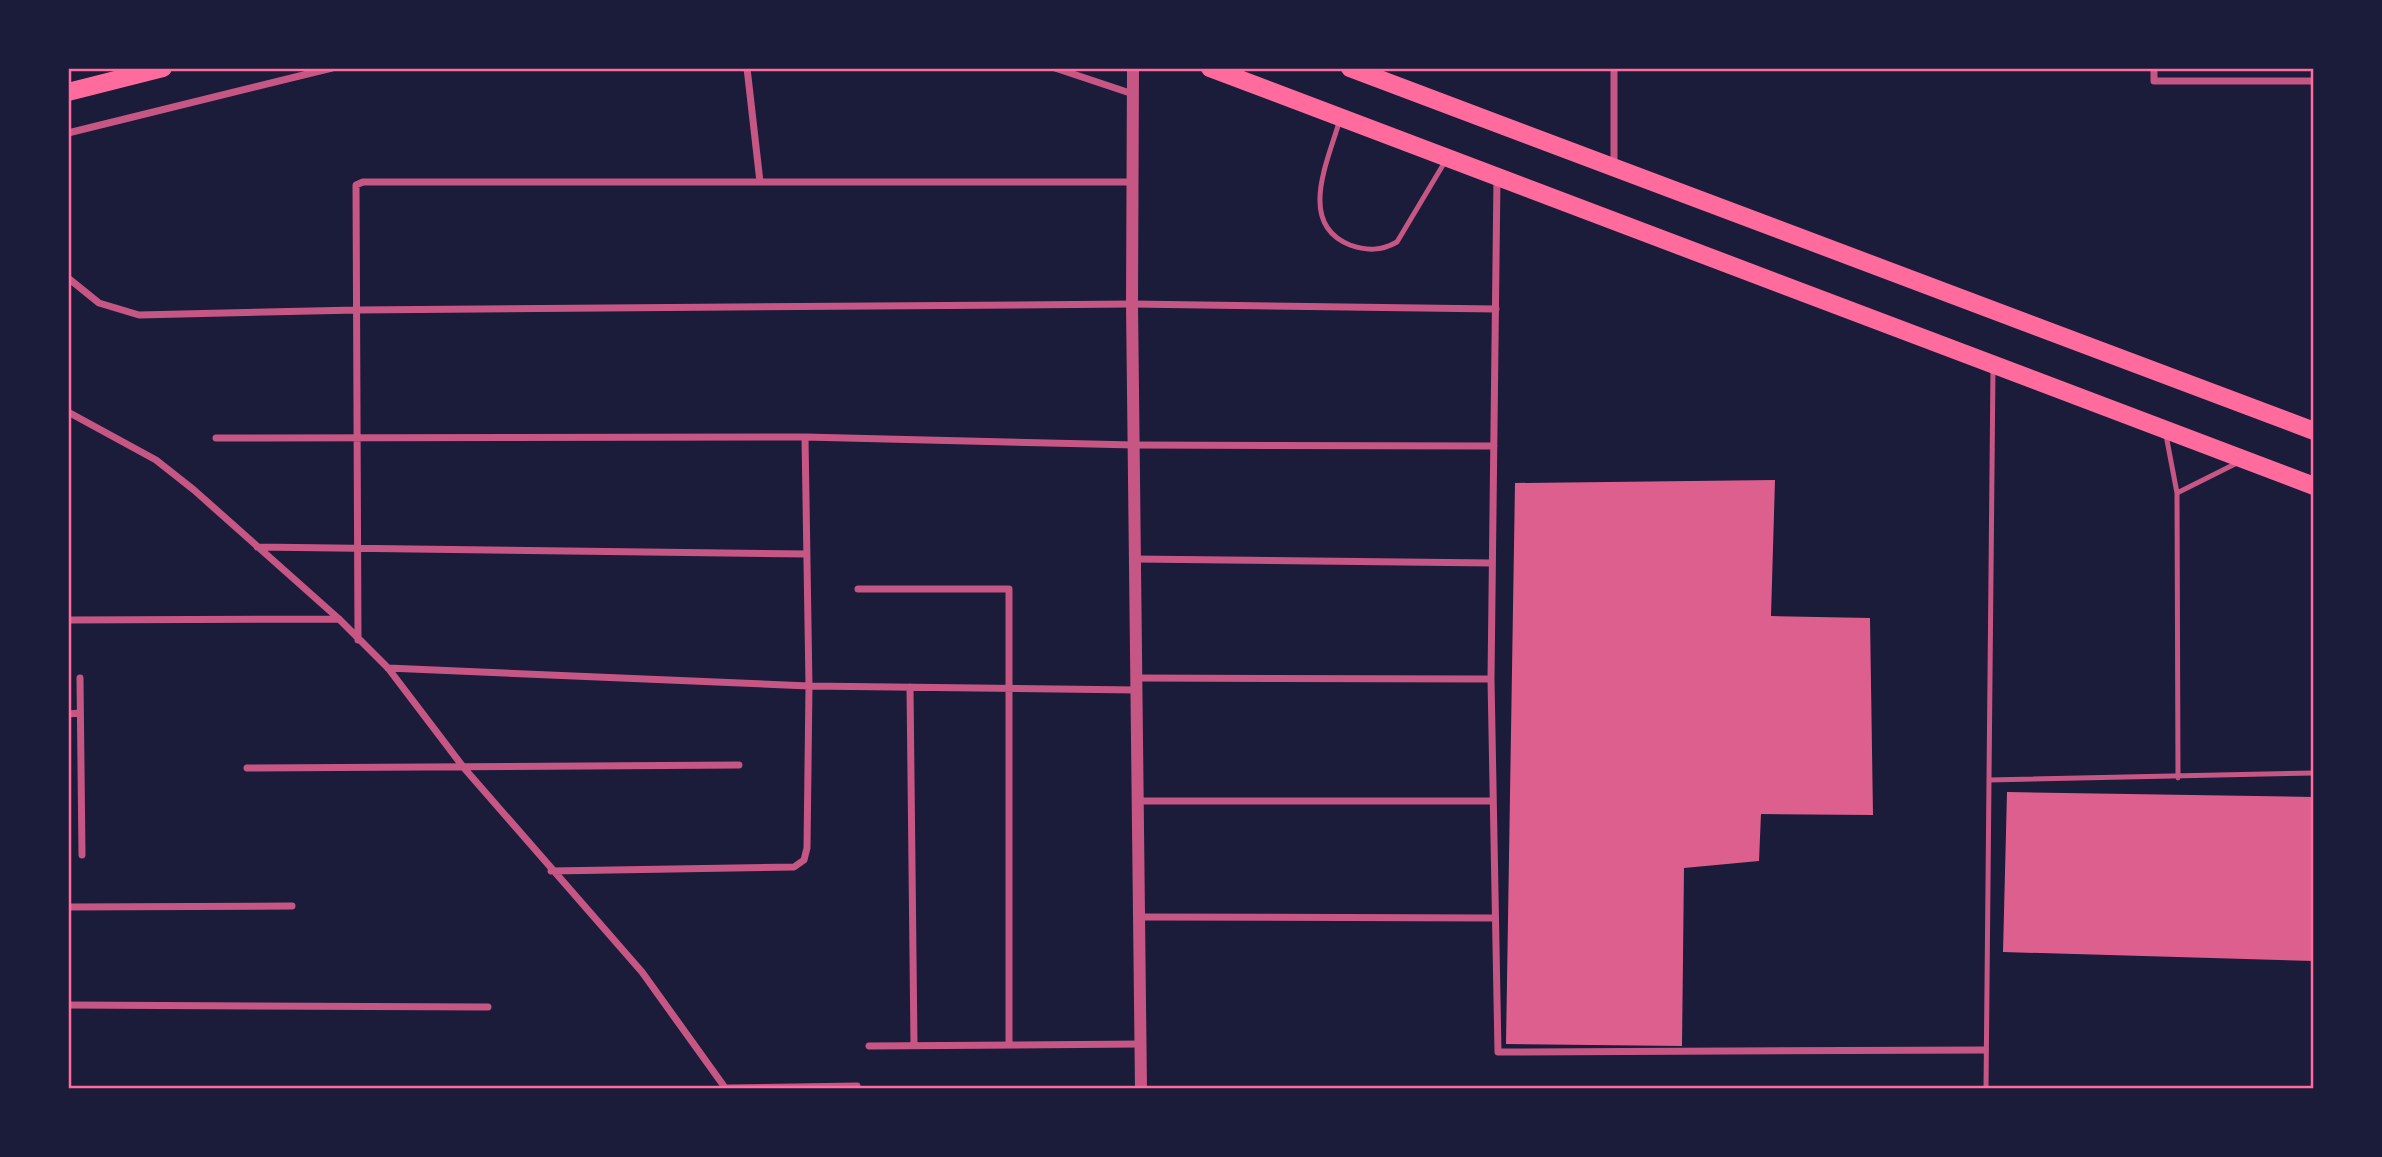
<svg xmlns="http://www.w3.org/2000/svg" width="2382" height="1157" viewBox="0 0 2382 1157" font-family="Poppins,sans-serif">
	<style>
		.building { fill: #dd5f8e }
		.lines { fill: none; stroke-linecap: round; stroke-linejoin: round }
		.service { stroke: #c65784; stroke-width: 5 }
		.minor { stroke: #c65784; stroke-width: 7 }
		.tertiary { stroke: #c65784; stroke-width: 12 }
		.trunk { stroke: #ff6b9d; stroke-width: 18 }
		.neatline { fill: none; stroke: #ff6b9d; stroke-width: 2.5 }
	</style>
	<rect width="100%" height="100%" fill="#1b1b3a"/>
	<path class="building" d="M1775 480 1771 616 1870 618 1873 815 1761 814 1759 861 1684 868 1682 1046 1506 1044 1515 483Z
		M2007 792 2314 797V961L2003 952Z"/>
	<g class="lines">
		<path class="service" d="M1340 119C1329 159 1296 224 1350 245 1367 251 1381 251 1397 242L1446 160
			M2166 435 2177 493 2178 778
			M2177 493 2237 463
			M1989 780 2314 773
			M1986 1089 1993 367"/>
		<path class="minor" d="M747 68 760 182
			M1055 68 1133 94
			M2154 68V81H2314
			M68 133 332 68
			M1614 165V68
			M1497 177 1491 679 1498 1052 1985 1050
			M68 278 99 303 139 315 357 310 1132 304 1496 309
			M68 412 156 460 194 490 339 619 388 668 464 768 642 972 726 1089
			M216 438 805 437 1134 445 1494 446
			M257 547 807 554
			M1135 559 1492 563
			M858 589H1009V1045
			M68 620 339 619
			M358 640 356 185 363 182H1133
			M388 668 809 686 1137 690
			M80 678 82 855
			M1137 678 1491 679
			M910 687 914 1045
			M68 714 80 713
			M247 768 739 765
			M1138 801H1493
			M551 871 794 867 804 860 807 848 809 686 805 437
			M68 907 292 906
			M1139 917 1495 918
			M68 1005 488 1007
			M869 1046 1141 1044
			M726 1088 857 1086"/>
		<path class="tertiary" d="M1133 68 1132 304 1141 1089"/>
		<path class="trunk" d="M1210 68 2314 486
			M1350 68 2314 431
			M68 92 163 68"/>
	</g>
	<rect width="2382" height="1157" fill="none" stroke="#1b1b3a" stroke-width="140"/>
	<rect x="70" y="70" width="2242" height="1017" class="neatline"/>
</svg>
